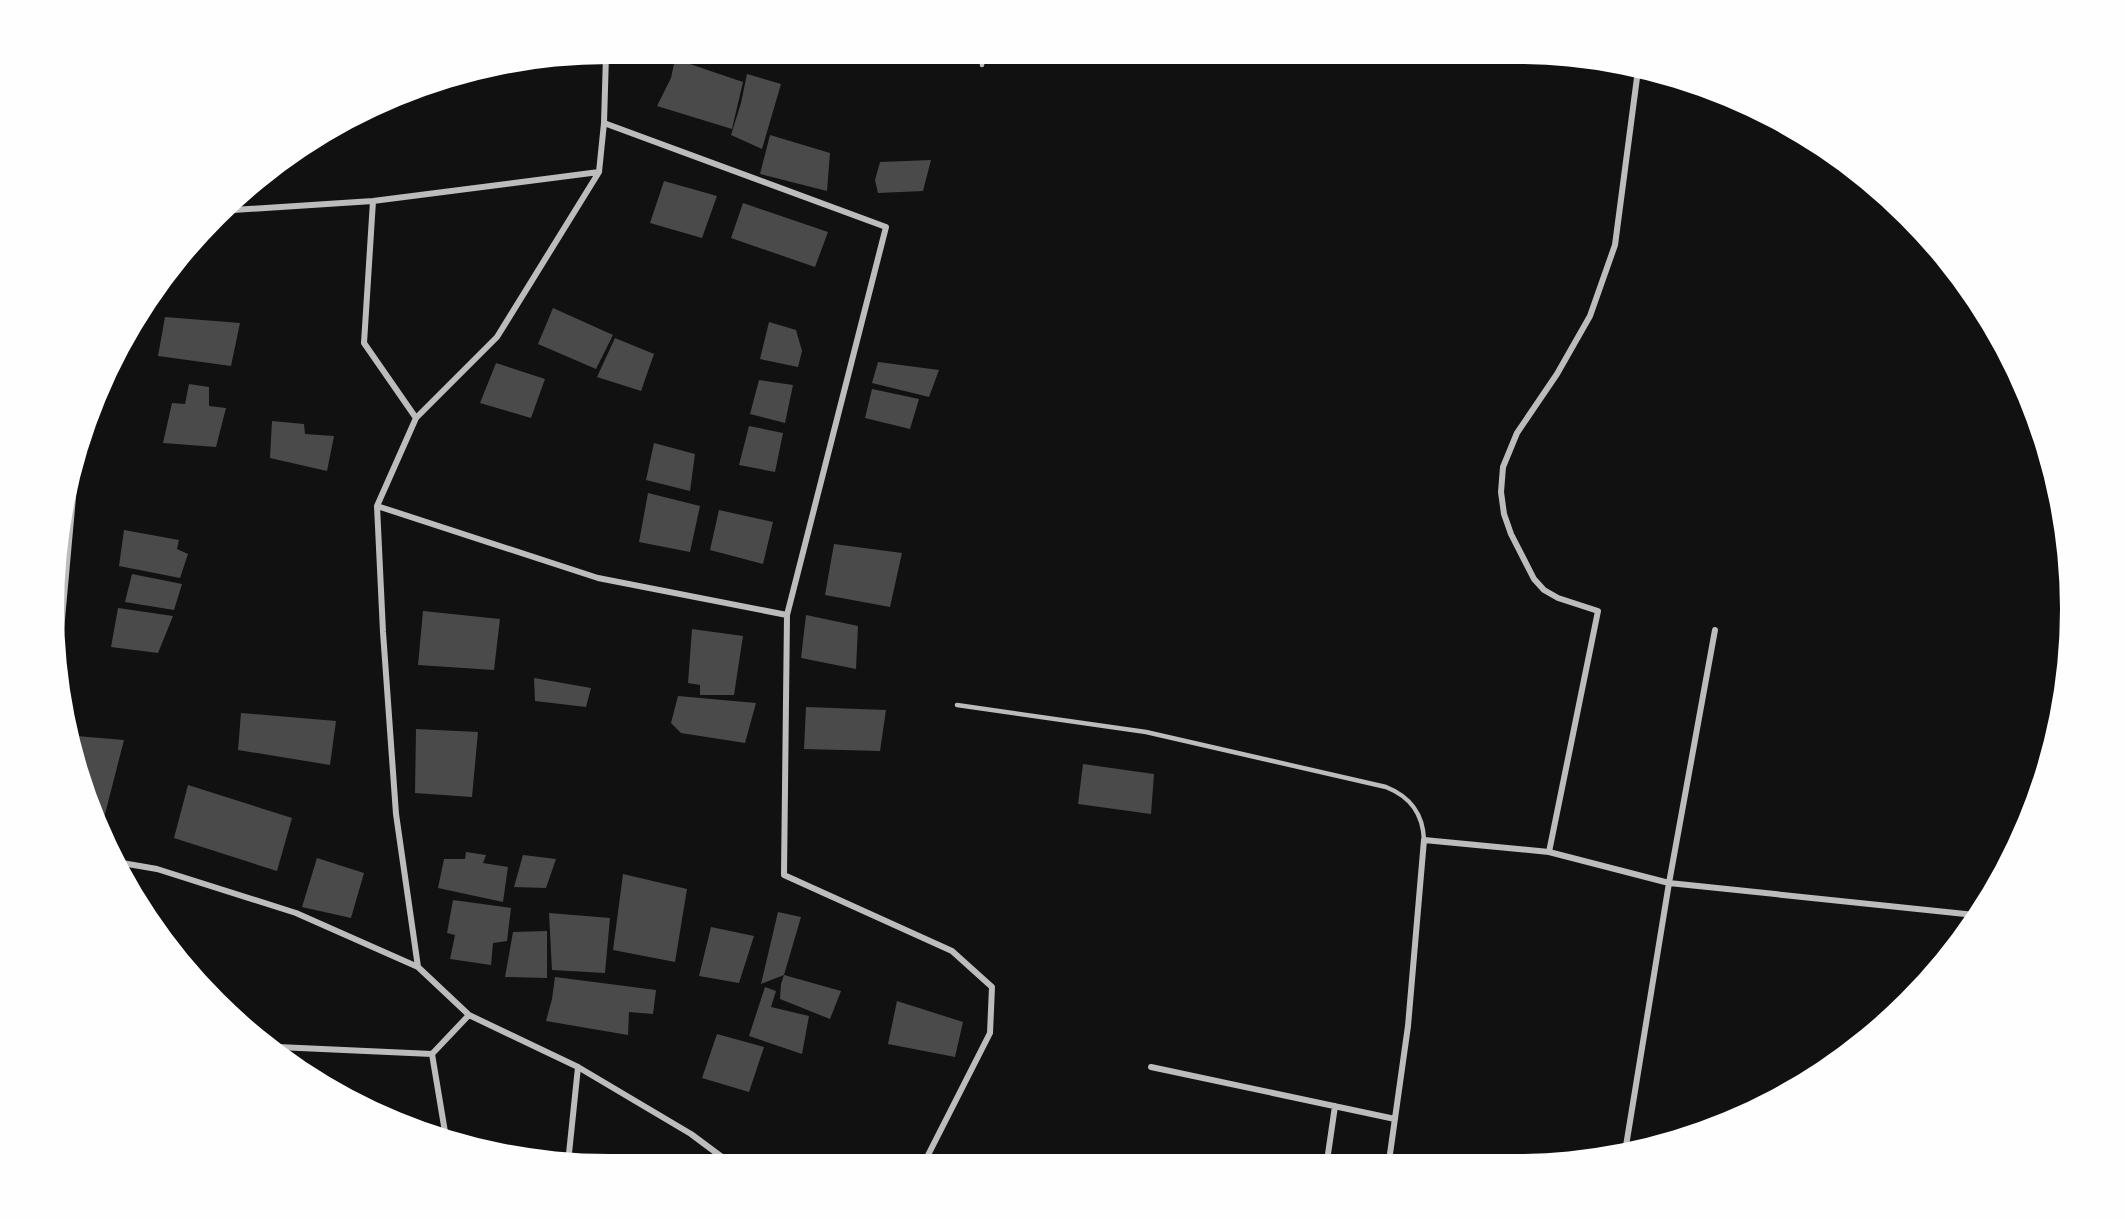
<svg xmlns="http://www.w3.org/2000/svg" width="2125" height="1219" viewBox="0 0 2125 1219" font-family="'DejaVu Sans',sans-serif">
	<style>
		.building { fill: #4a4a4a }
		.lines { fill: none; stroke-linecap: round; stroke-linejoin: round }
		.service { stroke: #bcbcbc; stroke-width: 4.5 }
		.minor { stroke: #bcbcbc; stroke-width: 6 }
		.tertiary { stroke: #bcbcbc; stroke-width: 10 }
	</style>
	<rect width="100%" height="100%" fill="#111"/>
	<path class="building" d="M675 59 743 82 732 129 657 106 671 78Z
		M747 74 781 84 762 149 731 135 741 103Z
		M770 135 830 153 827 191 760 174Z
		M931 160 923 191 878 193 875 180 880 162Z
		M664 181 717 196 702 238 650 223Z
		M743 203 828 232 815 267 731 238Z
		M553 308 613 335 596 369 538 344Z
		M165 317 240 323 231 366 158 356Z
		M769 322 796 330 802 351 798 367 760 359Z
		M615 338 654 354 641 391 597 377Z
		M878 362 939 370 929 397 872 383Z
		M496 363 545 379 531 418 480 403Z
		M759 380 793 385 785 423 750 414Z
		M189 384 209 387V406L226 408 216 447 163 443 172 403 185 404Z
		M872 389 919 399 910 429 865 418Z
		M272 421 304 424 305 434 334 436 327 471 270 458Z
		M749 426 783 433 775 472 739 465Z
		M654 443 695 454 690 491 646 480Z
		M648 493 700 506 690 552 639 542Z
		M719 510 773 522 763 564 710 550Z
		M124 530 179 540 177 549 188 554 180 578 119 566Z
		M834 544 902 553 890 607 825 595Z
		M132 574 182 584 174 610 125 602Z
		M118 608 173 616 158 653 111 647Z
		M423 611 500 619 494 670 418 665Z
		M806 615 858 626 856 669 801 658Z
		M692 629 743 636 734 695H700V685L688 683Z
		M534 678 591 688 586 707 535 701Z
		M678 696 756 703 745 743 681 733 671 723Z
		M806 707 886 710 880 751 804 749Z
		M241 713 336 721 330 765 238 750Z
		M416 729 478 732 472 797 415 793Z
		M76 736 124 740 104 818H95Z
		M1083 764 1154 774 1151 814 1078 804Z
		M188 785 292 818 277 871 174 838Z
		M466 852 486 855 483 863 508 867 503 902 438 888 444 859H465Z
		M523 855 556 859 546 888 514 887Z
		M317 858 364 873 351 918 302 907Z
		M623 874 687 889 675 962 613 950Z
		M453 900 511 908 507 941 493 943 491 965 450 959 455 935 447 933Z
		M778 912 801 917 784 975 761 984Z
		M549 913 610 918 605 973 552 970Z
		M711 927 754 936 739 983 699 976Z
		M547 931V978L505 977 513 932Z
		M784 975 841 991 830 1019 780 999 781 984Z
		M555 977 656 990 653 1014 629 1012 628 1035 546 1021 552 999Z
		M765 987 776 991 771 1007 809 1016 802 1054 749 1036Z
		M897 1001 963 1022 955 1057 888 1044Z
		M717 1034 764 1047 749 1092 702 1078Z"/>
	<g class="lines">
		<path class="service" d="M982 65 983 54
			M957 705 1146 732 1386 787C1411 797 1423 814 1424 840"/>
		<path class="minor" d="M604 123 886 227 787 615 784 875 952 951 992 987 990 1033 924 1163
			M373 201 364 343 416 418
			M233 210 373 201 599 172 604 123 606 55
			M377 506 598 578 787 615
			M1549 852 1598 611 1558 598 1544 590 1534 579 1511 534 1504 514 1501 492 1503 467 1517 433 1557 374 1590 316 1615 245 1638 70
			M122 863 157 869 296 913 418 967 469 1015 578 1067 691 1134 730 1163
			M418 967 396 814 383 632 377 506 416 418 497 337 599 172
			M278 1047 432 1054 469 1015
			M432 1054 446 1138
			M1151 1067 1395 1119
			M1625 1152 1669 883 1715 630
			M1327 1161 1335 1106
			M1389 1161 1408 1026 1424 840 1549 852 1669 883 1975 915
			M568 1163 578 1067"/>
		<path class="tertiary" d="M57 652 74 464"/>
	</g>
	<path d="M0 0H2125V1219H0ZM609 64H1515A545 545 0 0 1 2060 609V609A545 545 0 0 1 1515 1154H609A545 545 0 0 1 64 609V609A545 545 0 0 1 609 64Z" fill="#fefefe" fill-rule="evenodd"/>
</svg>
